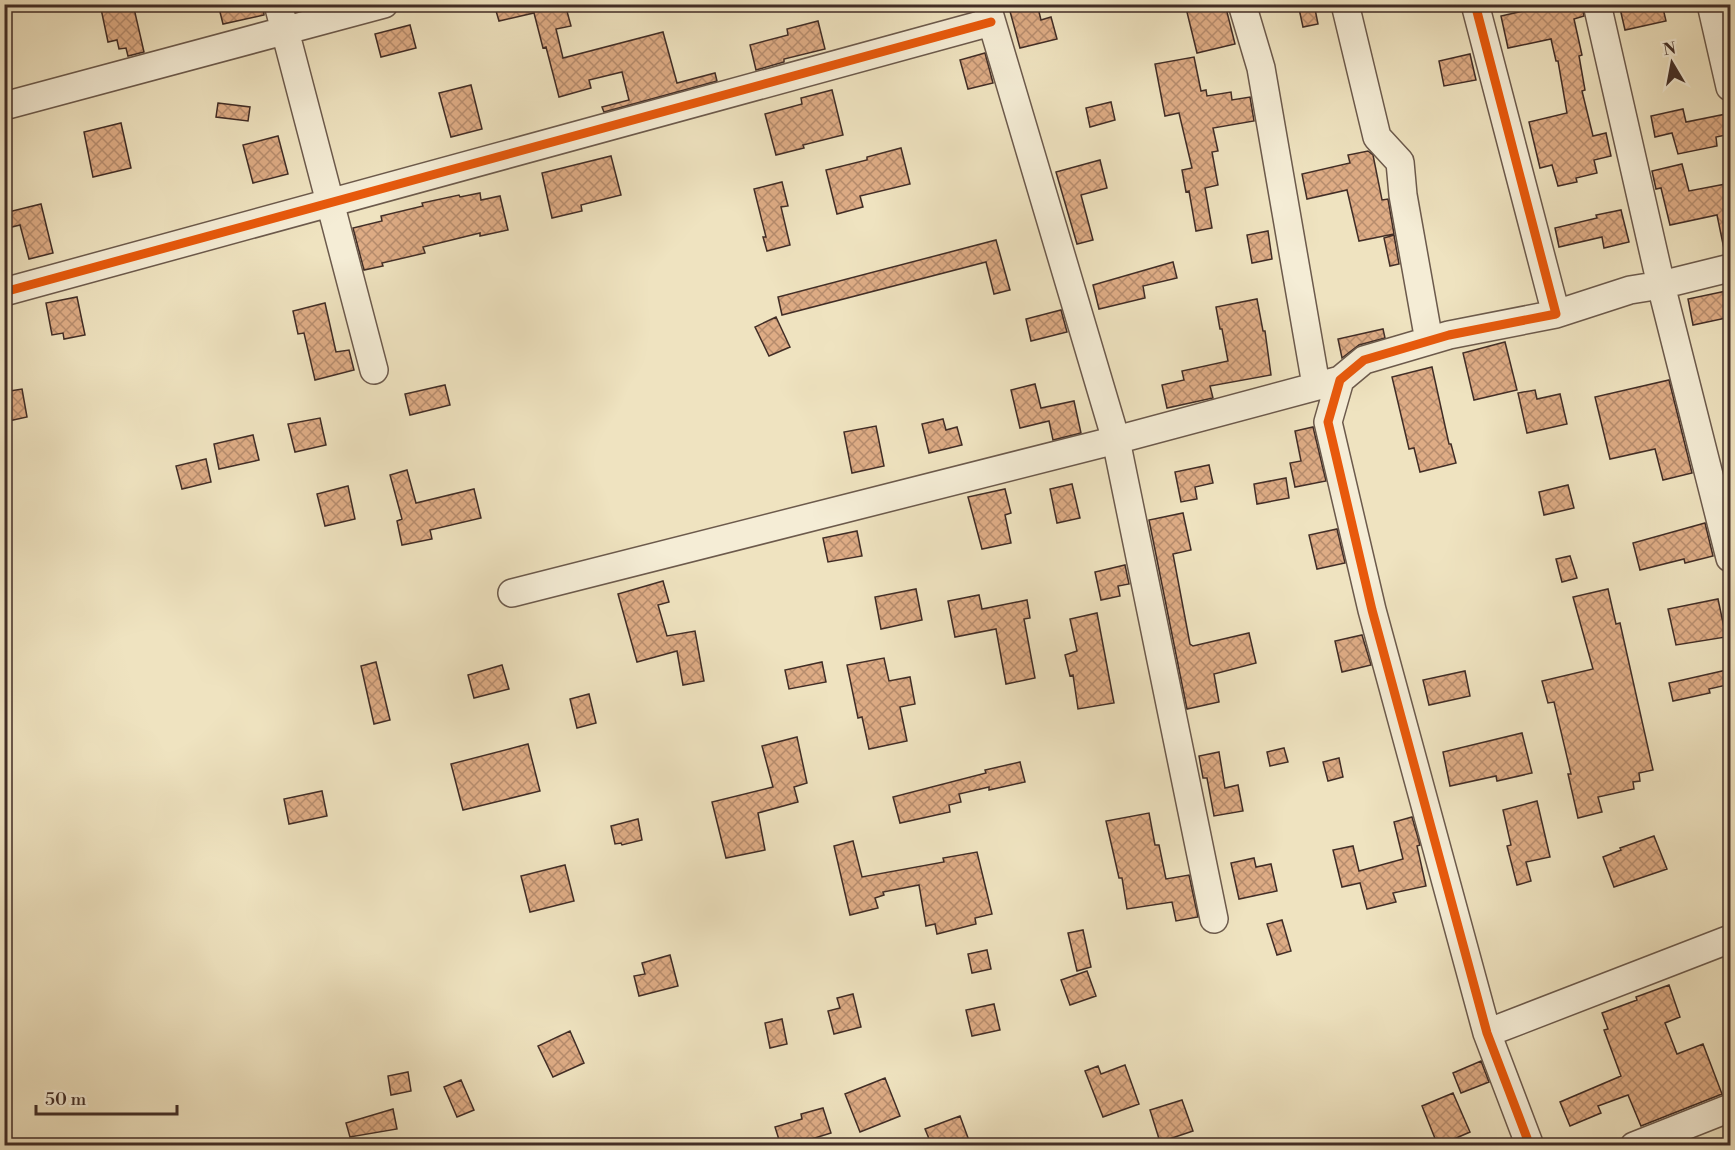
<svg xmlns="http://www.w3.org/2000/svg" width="1735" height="1150" viewBox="0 0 1735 1150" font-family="'Libre Bodoni',serif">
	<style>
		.building { fill: url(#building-cross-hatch); stroke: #412d26; stroke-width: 1.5 }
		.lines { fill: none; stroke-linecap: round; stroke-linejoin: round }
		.minor-casing { stroke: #6c5a4c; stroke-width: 30 }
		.minor { stroke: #f5edd6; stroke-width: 27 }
		.cycleway-casing { stroke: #f5edd6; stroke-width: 13 }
		.cycleway { stroke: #e8590c; stroke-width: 9 }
	</style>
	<defs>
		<pattern id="building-cross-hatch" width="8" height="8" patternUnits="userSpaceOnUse" patternTransform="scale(1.5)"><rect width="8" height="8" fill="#deac85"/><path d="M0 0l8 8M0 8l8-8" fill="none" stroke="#b68c6d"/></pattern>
	</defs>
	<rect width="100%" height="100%" fill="#efe3c0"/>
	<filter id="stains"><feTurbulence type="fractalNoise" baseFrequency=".00333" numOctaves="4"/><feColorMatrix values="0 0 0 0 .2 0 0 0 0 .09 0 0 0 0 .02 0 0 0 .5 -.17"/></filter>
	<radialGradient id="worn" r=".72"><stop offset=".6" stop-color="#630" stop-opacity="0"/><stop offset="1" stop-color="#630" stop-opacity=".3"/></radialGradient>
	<path class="building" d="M100 4H133L144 52 128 56 126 48 119 49 117 40 108 42Z
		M218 4H263L264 15 223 24Z
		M494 4H565L571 26 556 29 563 58 663 32 677 83 715 73 717 81 604 112 602 107 629 100 622 72 589 80 591 88 559 97 546 47 543 48 534 13 499 21Z
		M1008 4H1037L1041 20 1051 17 1057 39 1020 48Z
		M1185 4H1225L1235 44 1197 53Z
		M1298 4H1314L1318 24 1303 27Z
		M1540 4H1582L1584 16 1574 19 1582 55 1579 56 1585 90 1582 91 1593 136 1606 133 1611 156 1594 160 1597 173 1576 178 1577 182 1558 186 1552 165 1540 168 1529 122 1567 113 1558 61H1556L1551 39 1508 48 1501 16 1541 7Z
		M1619 4H1662L1666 21 1625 30Z
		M818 21 825 49 784 59V62L756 70 750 45 788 35 787 29Z
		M410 25 416 48 381 57 375 34Z
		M985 53 993 83 968 89 960 60Z
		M1470 54 1476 80 1444 86 1439 61Z
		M1194 57 1201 91 1206 90 1207 96 1231 92 1232 100 1250 97 1254 121 1213 128 1218 151 1212 152 1218 185 1205 188 1212 228 1196 231 1189 191 1186 192 1182 170 1192 168 1179 113 1165 116 1155 64Z
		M471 85 482 129 451 137 439 93Z
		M832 90 843 135 803 145 804 148 776 155 765 114 802 104 801 98Z
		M1111 102 1115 120 1090 127 1086 108Z
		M218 103 250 107 248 121 216 117Z
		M1683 109 1686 122 1731 113V134L1716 137 1717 146 1678 154 1672 133 1655 137 1651 116Z
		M121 123 131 168 93 177 84 132Z
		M278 136 288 174 253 183 243 145Z
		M901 148 910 184 860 196 863 207 837 214 826 170 867 160V157Z
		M1368 151 1373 155 1382 200 1388 199 1394 234 1359 241 1347 190 1307 199 1302 174 1350 163 1348 155Z
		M611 156 621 195 581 205 582 211 552 218 542 173Z
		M1100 160 1107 188 1081 195 1093 240 1077 244 1056 172Z
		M1682 164 1689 191 1731 183V248L1724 249 1717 215 1670 225 1661 188 1656 189 1652 171Z
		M782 182 788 206 781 207 790 245 767 251 763 237H766L754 189Z
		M480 193 481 200 500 196 508 230 480 236V233L423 247 425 253 382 263 383 266 364 270 353 228 382 221 381 216 423 206 422 203 459 195 460 197Z
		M41 204 53 253 29 259 20 225 4 229V213Z
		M1621 210 1629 242 1604 248 1602 237 1559 247 1555 228 1597 218 1596 215Z
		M1268 231 1272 259 1252 263 1247 235Z
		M1394 235 1399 264 1390 266 1384 238Z
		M996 240 1010 290 994 294 986 262 782 315 778 297Z
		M1173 262 1177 278 1143 286 1145 298 1099 309 1093 285Z
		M1731 290V317L1693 325 1688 299Z
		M77 297 85 335 64 339 63 333 52 335 46 303Z
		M1257 299 1263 331H1265L1271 375 1210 386 1213 398 1167 408 1162 385 1184 380 1182 371 1228 361 1222 329H1220L1216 307Z
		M325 303 336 352 349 350 354 370 315 380 304 333 298 334 293 311Z
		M1061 310 1067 332 1031 341 1026 319Z
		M776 317 790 347 769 356 755 327Z
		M1383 329 1385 338 1359 345 1342 358 1338 339Z
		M1505 342 1517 390 1474 400 1463 353Z
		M1432 367 1449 444H1451L1456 463 1420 472 1414 448 1409 449 1392 377Z
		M1669 380 1692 473 1663 480 1655 449 1610 459 1595 397Z
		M1035 384 1041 408 1074 401 1081 433 1053 440 1049 421 1020 428 1011 390Z
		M445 385 450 405 410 415 405 394Z
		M22 389 27 417 4 422V392Z
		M1535 390 1537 399 1560 394 1567 424 1527 433 1518 393Z
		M320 418 326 445 295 452 288 424Z
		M943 419 946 430 957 427 962 445 929 453 922 424Z
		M876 426 884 466 852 473 844 432Z
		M1313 427 1326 481 1295 487 1290 463 1301 461 1295 431Z
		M253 435 259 460 219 469 214 444Z
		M206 459 211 482 182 489 176 466Z
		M1209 465 1213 483 1195 487 1197 499 1181 502 1175 472Z
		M407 470 416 503 474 489 481 518 430 530 432 539 402 545 397 521 402 519 390 475Z
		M1286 478 1289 498 1257 504 1254 484Z
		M1072 484 1080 518 1057 523 1050 489Z
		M1568 485 1574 508 1544 515 1539 492Z
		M348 486 355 519 325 526 317 494Z
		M1005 489 1011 513 1005 515 1011 543 982 549 968 497Z
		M1183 513 1191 550 1173 554 1190 644 1193 646 1249 633 1256 663 1214 674 1219 702 1187 709 1149 520Z
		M1705 523 1713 556 1685 563 1684 559 1640 570 1633 543Z
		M1337 529 1345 563 1317 569 1309 535Z
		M857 531 862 556 828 562 823 538Z
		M1570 556 1577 578 1562 582 1556 559Z
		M1125 565 1129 584 1118 586 1120 596 1101 600 1095 572Z
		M663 581 669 602 658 605 667 636 695 631 704 681 683 685 677 651 637 662 618 594Z
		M916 589 922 620 881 629 875 597Z
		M1608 589 1616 624 1620 623 1653 770 1639 773 1640 781 1633 782 1634 789 1598 797 1602 812 1578 818 1568 774H1571L1554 702 1548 703 1542 681 1593 669 1573 597Z
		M979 595 982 609 1027 600 1030 618 1024 619 1035 678 1006 684 996 629 955 637 948 601Z
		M1718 599 1726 637 1676 645 1668 609Z
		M1097 613 1114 703 1078 709 1073 675 1070 676 1065 655 1077 651 1070 619Z
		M1362 635 1371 665 1342 672 1335 641Z
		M884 658 889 681 910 677 915 704 900 707 907 741 869 749 862 717 858 718 847 665Z
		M376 662 390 720 374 724 361 666Z
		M822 662 826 682 789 689 785 670Z
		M502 665 509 689 474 698 468 675Z
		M1731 669V684L1709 689 1710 693 1673 701 1669 683Z
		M1465 671 1470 696 1429 705 1423 680Z
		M589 694 596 723 577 728 570 699Z
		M1522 733 1532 773 1497 781 1496 776 1450 786 1443 752Z
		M797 737 807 783 794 787 798 802 758 813 765 850 726 858 712 802 773 787 762 746Z
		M528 744 540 791 463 810 451 764Z
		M1284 748 1288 762 1270 766 1267 752Z
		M1219 752 1225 788 1238 785 1243 811 1214 816 1207 778H1203L1199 756Z
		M1339 758 1343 777 1328 781 1323 762Z
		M1020 762 1025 782 989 790V787L959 794 961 802 949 805 950 812 900 823 893 797 986 773 985 770Z
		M322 791 327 816 289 824 284 799Z
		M1537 801 1550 857 1526 862 1531 881 1517 885 1507 846 1511 845 1503 810Z
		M1149 813 1155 845H1159L1166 879 1189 875 1198 917 1176 921 1172 902 1127 909 1122 878H1119L1106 821Z
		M1412 817 1420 845 1417 846 1426 886 1393 893 1396 902 1367 909 1360 883 1342 887 1333 850 1353 846 1359 871 1403 859 1394 822Z
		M638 819 642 840 622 845 621 843 615 844 611 826Z
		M1654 836 1667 869 1614 887 1603 857 1621 850 1620 848Z
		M853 841 862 877 944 862 943 858 977 852 992 914 975 918 976 924 937 934 935 924 926 926 919 885 883 892 884 895 875 898 878 908 850 915 834 846Z
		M1254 858 1256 867 1271 864 1277 891 1239 899 1231 863Z
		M565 865 574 901 530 912 521 876Z
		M1282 920 1291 951 1277 955 1267 924Z
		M1083 930 1091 967 1077 971 1068 933Z
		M987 950 991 969 972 973 968 954Z
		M670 955 678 986 639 996 634 976 645 974 642 963Z
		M1087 971 1096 996 1070 1005 1061 980Z
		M1669 985 1680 1017 1665 1023 1677 1054 1703 1044 1722 1094 1641 1126 1628 1095 1598 1106 1601 1113 1570 1126 1560 1102 1621 1076 1604 1030 1608 1029 1602 1013 1637 1000 1636 997Z
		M853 994 861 1027 834 1034 828 1011 840 1008 837 998Z
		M994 1004 1000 1030 972 1036 966 1010Z
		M782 1019 787 1044 770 1048 765 1023Z
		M570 1031 584 1063 553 1077 538 1046Z
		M1481 1061 1489 1082 1461 1093 1453 1073Z
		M1125 1065 1139 1104 1103 1117 1085 1071 1098 1066 1101 1074Z
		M408 1072 411 1091 391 1095 388 1076Z
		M885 1078 900 1116 860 1132 845 1094Z
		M461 1080 474 1110 457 1117 444 1087Z
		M1453 1093 1470 1132 1438 1146 1422 1106Z
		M1182 1100 1193 1131 1160 1142 1150 1110Z
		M823 1108 831 1133 802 1142 803 1146H781L775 1127 802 1119 801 1114Z
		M393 1109 397 1129 350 1137 346 1123Z
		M960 1116 971 1146H932L925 1129Z"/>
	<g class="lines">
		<g class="minor-casing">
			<path id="minor" d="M278 4 374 370
				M1242 4 1261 68 1316 385
				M1345 4 1377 137 1400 162 1403 195 1429 341
				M1475 4 1556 314 1449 335 1364 360 1340 380 1328 422 1372 610 1487 1033 1530 1146
				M1597 4 1661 285 1730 558
				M1711 4 1730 87
				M987 6 1116 440 1214 919
				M4 106 384 4
				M4 292 991 22
				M1556 314 1630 290 1661 285 1730 268
				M512 593 1116 440 1340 380
				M1487 1033 1730 939
				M1634 1146 1730 1108"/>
		</g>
		<use href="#minor" class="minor"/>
		<g class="cycleway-casing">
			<path id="cycleway" d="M1475 4 1556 314 1449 335 1364 360 1340 380 1328 422 1372 610 1487 1033 1530 1146
				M4 292 991 22"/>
		</g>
		<use href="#cycleway" class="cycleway"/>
	</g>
	<rect width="1735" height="1150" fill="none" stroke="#efe3c0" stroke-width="24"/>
	<rect x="6" y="6" width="1723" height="1138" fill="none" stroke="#412d26" stroke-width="3"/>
	<rect x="12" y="12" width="1711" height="1126" fill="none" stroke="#412d26" stroke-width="1.5"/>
	<g transform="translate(1672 63) rotate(350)" stroke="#f5edd6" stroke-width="4.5" paint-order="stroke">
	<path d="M0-4.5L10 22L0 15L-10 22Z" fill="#412d26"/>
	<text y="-9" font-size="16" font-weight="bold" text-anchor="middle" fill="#412d26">N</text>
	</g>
	<path d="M36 1105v9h141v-9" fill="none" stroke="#412d26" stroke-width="3"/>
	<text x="45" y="1105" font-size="18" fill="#412d26" stroke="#f5edd6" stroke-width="4.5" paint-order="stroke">50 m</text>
	<rect width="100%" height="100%" filter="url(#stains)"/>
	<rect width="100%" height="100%" fill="url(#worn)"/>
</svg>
